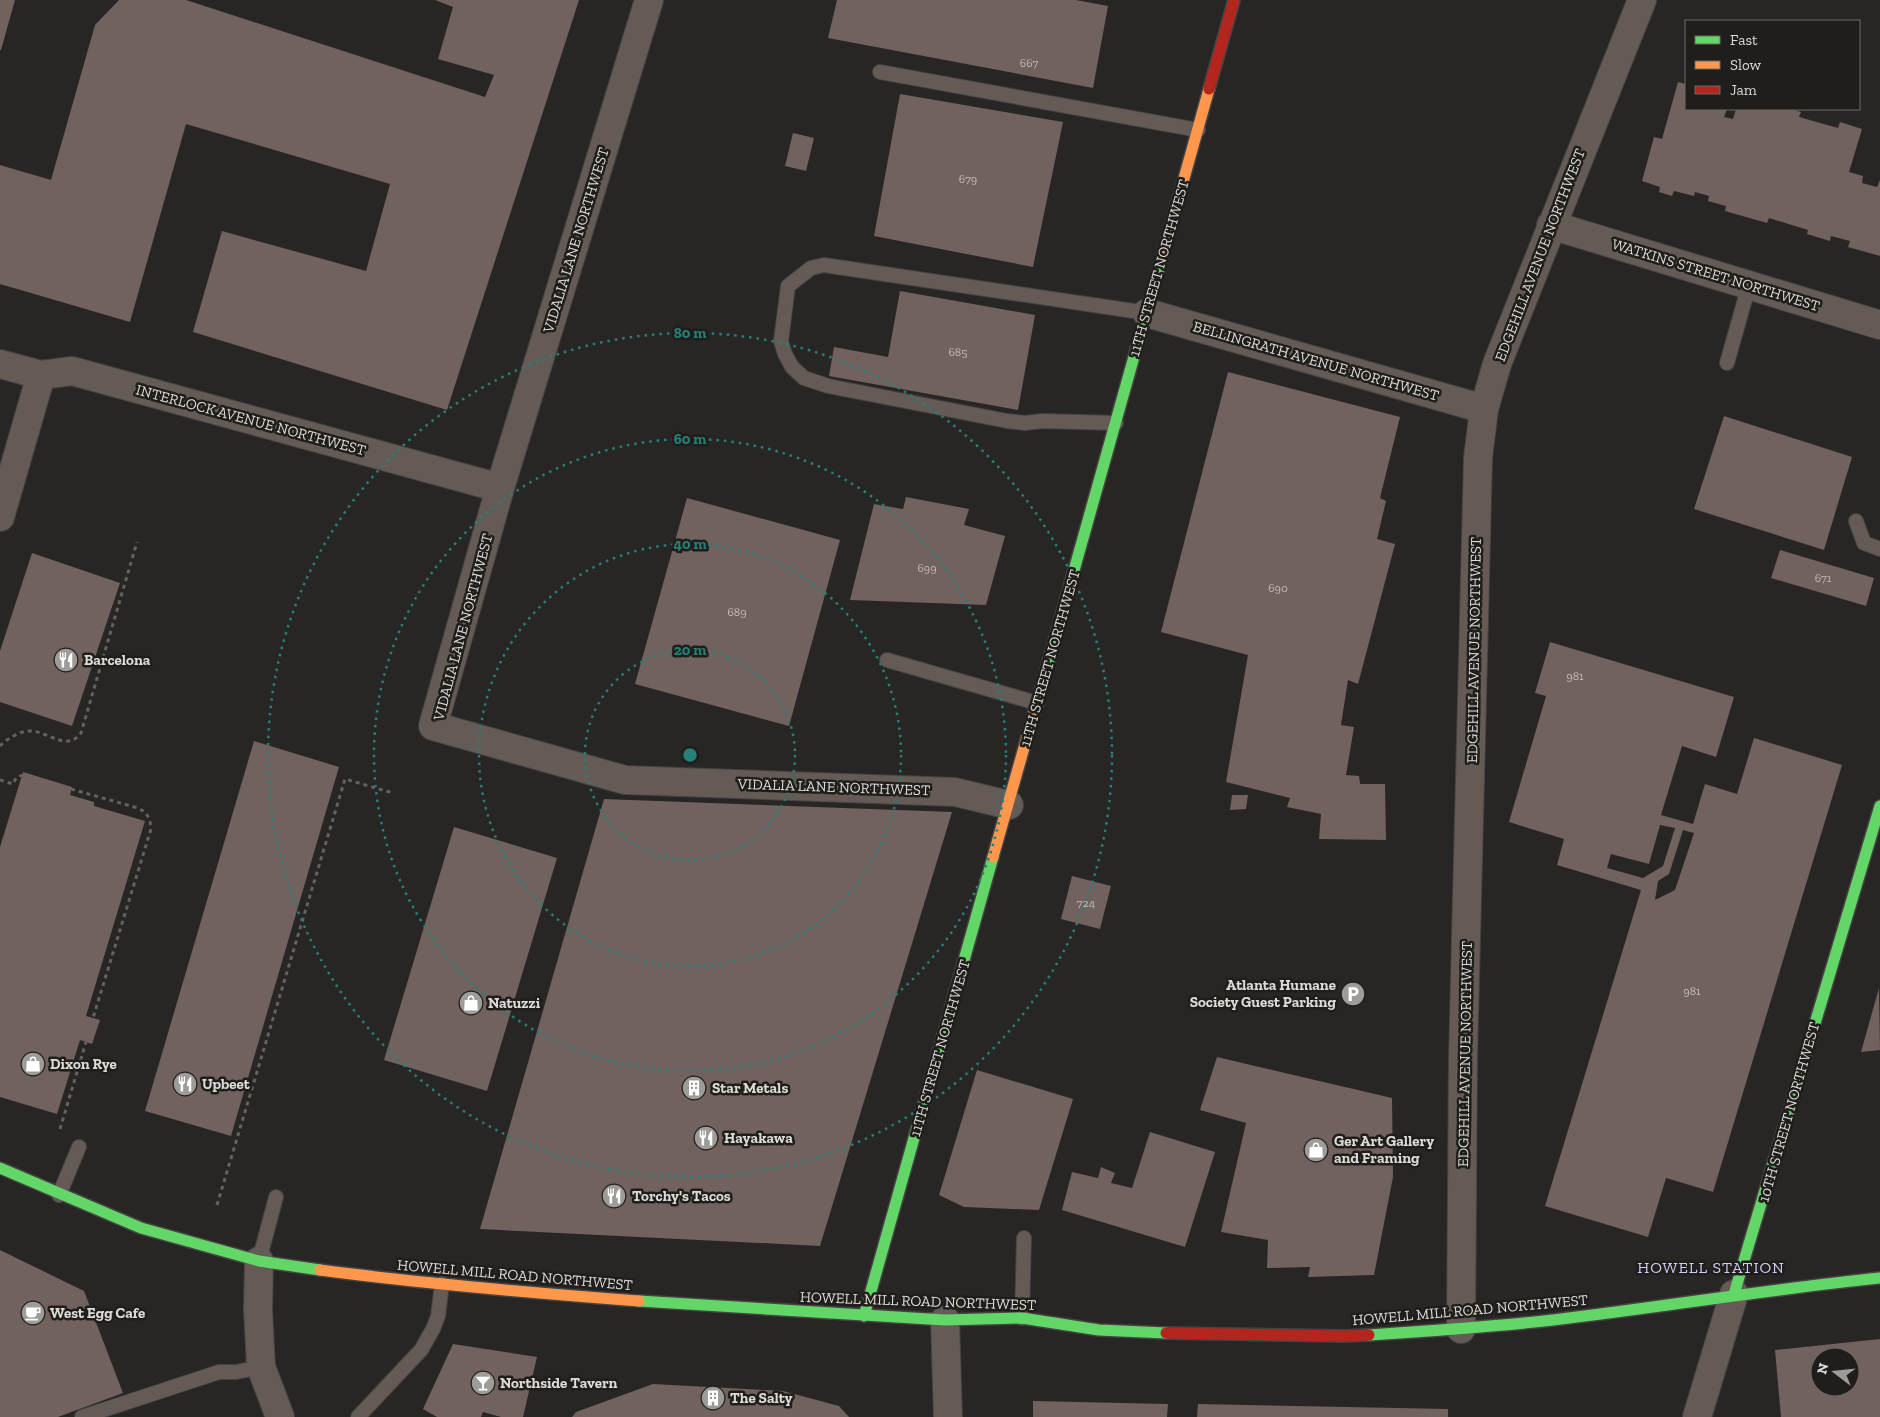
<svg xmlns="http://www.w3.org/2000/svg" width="1880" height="1417" viewBox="0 0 1880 1417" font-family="'Zilla Slab',serif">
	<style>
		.building { fill: #71615f; fill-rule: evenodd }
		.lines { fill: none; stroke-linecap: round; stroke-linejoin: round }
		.lane-casing { stroke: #444342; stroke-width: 16 }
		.street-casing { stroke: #444342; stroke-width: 30 }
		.fast-casing { stroke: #444342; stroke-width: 14 }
		.slow-casing { stroke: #444342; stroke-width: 14 }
		.jam-casing { stroke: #444342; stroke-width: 14 }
		.path { stroke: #66615e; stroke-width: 3; stroke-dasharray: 4 4; stroke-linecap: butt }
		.lane { stroke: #645a56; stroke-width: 14 }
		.street { stroke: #645a56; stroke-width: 28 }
		.fast { stroke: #63d668; stroke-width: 11 }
		.slow { stroke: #ff974d; stroke-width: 11 }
		.jam { stroke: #b3261e; stroke-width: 11 }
		.ring { fill: none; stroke: #248079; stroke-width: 2.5; stroke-dasharray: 2.5 5 }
		.labels { text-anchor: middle; stroke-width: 5; stroke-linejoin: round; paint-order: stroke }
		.number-label { font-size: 12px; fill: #c1bcba }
		.street-label { font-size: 15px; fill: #dcdbd8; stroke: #201e1a }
		.poi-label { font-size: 15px; font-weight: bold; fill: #dcdbd8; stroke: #201e1a; text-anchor: start }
		.neighbourhood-label { font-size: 16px; letter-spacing: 1px; fill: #cfcefa; stroke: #201e1a }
		.centre { fill: #248079; stroke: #201e1a; stroke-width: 2.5 }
		.ring-label { font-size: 15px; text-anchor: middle; font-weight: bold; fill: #248079; stroke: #201e1a; stroke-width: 5; stroke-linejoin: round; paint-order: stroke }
	</style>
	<rect width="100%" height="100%" fill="#282624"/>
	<path class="building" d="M0 0H15L1 50H0Z
		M119 0H186L485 97 494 75 438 59 453 7 435 0H579L447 410 193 332 222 231 366 271 390 184 186 124 130 322 0 284V165L51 180 95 25Z
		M837 0H1076L1108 6 1093 88 828 38Z
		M1678 82 1686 84V109H1727L1724 117 1733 119 1736 109H1791L1801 112 1799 117 1838 128 1840 122 1862 129 1849 172 1863 176 1862 183 1877 187 1880 180V256L1848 247 1850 241 1831 236 1830 241 1807 234 1808 230 1769 218 1767 223 1725 211 1726 206 1708 201 1709 196 1695 192 1694 196 1674 191 1672 196 1659 192 1660 187 1642 181 1654 137 1662 139Z
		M900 94 1063 122 1033 267 874 236Z
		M793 133 814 138 806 171 785 166Z
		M900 291 1035 315 1018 410 829 376 834 347 888 357Z
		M1228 372 1400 417 1380 498 1386 501 1377 539 1395 544 1358 684 1348 680 1341 725 1354 727 1346 775 1359 776 1360 784H1385L1386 840 1319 839 1321 814 1287 807 1290 798 1226 782 1248 655 1161 632Z
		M1724 416 1852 457 1824 550 1694 509Z
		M906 497 969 509 964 525 1005 536 986 605 850 600 874 504 903 509Z
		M687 498 840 540 789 726 635 684Z
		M1780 550 1874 578 1866 606 1771 578Z
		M32 553 120 583 72 726 0 702V651Z
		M1550 642 1734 697 1716 757 1682 746 1661 815 1693 824 1705 784 1737 794 1754 738 1842 765 1713 1192 1666 1178 1648 1237 1545 1206 1641 890 1557 865 1564 839 1509 822 1546 696 1535 693ZM1660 825 1675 828 1663 866 1643 878 1607 868 1611 854 1649 864ZM1683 830 1694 833 1675 890 1655 900 1658 881 1669 874Z
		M254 741 339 767 231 1136 145 1111Z
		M23 772 72 787 70 795 94 802V806L145 821 86 1016 100 1020 92 1044 80 1040 57 1114 0 1097V847Z
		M1232 795H1248L1246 809 1230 810Z
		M604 799 952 812 820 1246 480 1229Z
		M454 827 557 858 487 1091 384 1060Z
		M1072 876 1111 886 1100 929 1061 919Z
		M1879 988 1880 1050 1861 1052Z
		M1217 1057 1392 1098 1393 1177 1374 1275 1308 1277 1310 1267 1267 1268 1268 1240 1221 1232 1246 1123 1200 1110Z
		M977 1070 1073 1099 1039 1210 964 1207 939 1195Z
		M1150 1132 1215 1152 1185 1247 1062 1210 1072 1172 1098 1178 1101 1167 1115 1173 1111 1183 1132 1188Z
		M0 1250 84 1291 123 1393 58 1417H0Z
		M1880 1339V1417H1781L1775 1350ZM1820 1357H1850V1387H1820Z
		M453 1344 537 1357 523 1417H501L483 1412 481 1417H437L423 1409Z
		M653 1384 783 1391 839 1406 849 1417H572L576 1412Z
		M1033 1401 1168 1404 1167 1417H1033Z
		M1198 1404 1448 1409V1417H1197Z"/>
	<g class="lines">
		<g class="lane-casing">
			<path id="lane" d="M880 72 1198 130
				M1727 363 1749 285
				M1116 423 1043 421 1025 423 1007 421 828 386 804 378 792 367 785 354 781 341 788 286 811 268 824 265 1147 313
				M1856 521 1864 543 1880 549
				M887 660 1037 703
				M59 1195 79 1147
				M259 1261 276 1197
				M1022 1318 1024 1238
				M82 1417 219 1372H236L261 1367
				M358 1417 421 1350 433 1329 438 1316 442 1284"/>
		</g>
		<g class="street-casing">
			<path id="street" d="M649 0 500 488 433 726 625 780 955 792 1009 805
				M1551 225 1880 325
				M1147 313 1484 409
				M0 364 41 375 72 371 500 488
				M0 517 41 375
				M259 1261 258 1309 261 1367 280 1417
				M945 1320 948 1417
				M1461 1329 1463 1058 1478 458 1484 409 1497 364 1642 0
				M1697 1417 1734 1294"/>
		</g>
		<g class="fast-casing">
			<path id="fast" d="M1046 670 1162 257
				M0 1168 141 1228 259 1261 320 1270
				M1734 1294 1880 806
				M639 1301 945 1320 1022 1318 1099 1330 1166 1333
				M864 1316 993 857
				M1369 1335C1430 1331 1492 1327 1553 1320 1662 1307 1771 1289 1880 1278"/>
		</g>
		<g class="slow-casing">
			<path id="slow" d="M1162 257 1209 89
				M993 857 1046 670
				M320 1270C426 1284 533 1293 639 1301"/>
		</g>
		<g class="jam-casing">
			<path id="jam" d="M1209 89 1234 0
				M1166 1333 1345 1336 1369 1335"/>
		</g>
		<path class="path" d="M0 746C7 739 21 730 31 731 49 732 67 752 81 733L137 542
			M0 780 13 784 16 778 22 775
			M71 789 138 808C148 813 150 818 151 829L93 1018
			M60 1129 86 1042
			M217 1205 345 779 393 793"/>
		<use href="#lane" class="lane"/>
		<use href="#street" class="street"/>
		<use href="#fast" class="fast"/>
		<use href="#slow" class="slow"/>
		<use href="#jam" class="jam"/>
	</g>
	<g class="ring">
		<circle cx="690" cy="755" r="105"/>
		<circle cx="690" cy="755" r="211"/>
		<circle cx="690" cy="755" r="316"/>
		<circle cx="690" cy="755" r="422"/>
	</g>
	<defs>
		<g id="restaurant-disc" transform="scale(1.25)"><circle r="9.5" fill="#9d9c99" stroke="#201e1a"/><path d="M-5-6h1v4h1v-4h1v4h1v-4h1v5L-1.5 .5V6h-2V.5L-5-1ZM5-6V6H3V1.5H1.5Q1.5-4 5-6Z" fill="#fff"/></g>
		<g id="parking-disc" transform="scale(1.25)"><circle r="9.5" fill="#9d9c99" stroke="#201e1a"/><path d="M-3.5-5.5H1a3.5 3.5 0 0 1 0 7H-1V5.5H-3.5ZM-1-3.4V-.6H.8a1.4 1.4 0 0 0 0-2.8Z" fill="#fff"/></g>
		<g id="shop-disc" transform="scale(1.25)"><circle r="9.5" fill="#9d9c99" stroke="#201e1a"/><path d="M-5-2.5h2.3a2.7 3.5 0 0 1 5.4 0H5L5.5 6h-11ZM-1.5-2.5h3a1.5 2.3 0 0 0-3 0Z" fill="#fff"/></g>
		<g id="building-disc" transform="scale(1.25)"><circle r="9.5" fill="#9d9c99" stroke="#201e1a"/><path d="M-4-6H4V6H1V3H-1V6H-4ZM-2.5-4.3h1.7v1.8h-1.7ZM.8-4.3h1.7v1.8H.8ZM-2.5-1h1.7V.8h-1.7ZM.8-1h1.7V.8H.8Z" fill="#fff"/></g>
		<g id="cafe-disc" transform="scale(1.25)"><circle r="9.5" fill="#9d9c99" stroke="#201e1a"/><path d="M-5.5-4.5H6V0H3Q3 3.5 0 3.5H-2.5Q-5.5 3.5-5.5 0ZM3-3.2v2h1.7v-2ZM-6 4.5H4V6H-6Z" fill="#fff"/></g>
		<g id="bar-disc" transform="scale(1.25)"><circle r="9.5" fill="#9d9c99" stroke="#201e1a"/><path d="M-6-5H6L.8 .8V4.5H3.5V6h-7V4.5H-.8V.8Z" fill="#fff"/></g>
	</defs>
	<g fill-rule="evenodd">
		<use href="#restaurant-disc" x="66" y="660"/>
		<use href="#parking-disc" x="1353" y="994"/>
		<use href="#shop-disc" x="471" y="1003"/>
		<use href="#shop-disc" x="33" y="1064"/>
		<use href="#restaurant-disc" x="185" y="1084"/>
		<use href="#building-disc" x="694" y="1088"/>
		<use href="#restaurant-disc" x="706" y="1138"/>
		<use href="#shop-disc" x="1316" y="1150"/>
		<use href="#restaurant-disc" x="614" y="1196"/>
		<use href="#cafe-disc" x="33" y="1313"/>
		<use href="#bar-disc" x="483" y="1383"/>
		<use href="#building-disc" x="713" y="1398"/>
	</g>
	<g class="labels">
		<g class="number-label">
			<text x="1029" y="67">667</text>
			<text x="968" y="183">679</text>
			<text x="958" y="356">685</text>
			<text x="927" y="572">699</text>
			<text x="1823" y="582">671</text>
			<text x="1278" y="592">690</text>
			<text x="737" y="616">689</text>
			<text x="1575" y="680">981</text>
			<text x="1086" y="907">724</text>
			<text x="1692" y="995">981</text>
		</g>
		<g class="street-label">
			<text transform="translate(576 240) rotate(-73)" y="5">VIDALIA LANE NORTHWEST</text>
			<text transform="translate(1540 255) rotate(-69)" y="5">EDGEHILL AVENUE NORTHWEST</text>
			<text transform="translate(1159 268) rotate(-74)" y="5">11TH STREET NORTHWEST</text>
			<text transform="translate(1716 275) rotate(17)" y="5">WATKINS STREET NORTHWEST</text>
			<text transform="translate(1316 361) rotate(16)" y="5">BELLINGRATH AVENUE NORTHWEST</text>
			<text transform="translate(251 420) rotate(15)" y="5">INTERLOCK AVENUE NORTHWEST</text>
			<text transform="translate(463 627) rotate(-75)" y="5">VIDALIA LANE NORTHWEST</text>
			<text transform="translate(1474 650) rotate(-89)" y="5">EDGEHILL AVENUE NORTHWEST</text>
			<text transform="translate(1050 658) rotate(-74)" y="5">11TH STREET NORTHWEST</text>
			<text transform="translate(834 787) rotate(2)" y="5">VIDALIA LANE NORTHWEST</text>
			<text transform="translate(940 1048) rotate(-74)" y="5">11TH STREET NORTHWEST</text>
			<text transform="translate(1465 1054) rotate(-89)" y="5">EDGEHILL AVENUE NORTHWEST</text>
			<text transform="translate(1789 1112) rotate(-74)" y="5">10TH STREET NORTHWEST</text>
			<text transform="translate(515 1275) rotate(5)" y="5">HOWELL MILL ROAD NORTHWEST</text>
			<text transform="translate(918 1301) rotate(2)" y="5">HOWELL MILL ROAD NORTHWEST</text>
			<text transform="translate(1470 1310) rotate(-5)" y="5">HOWELL MILL ROAD NORTHWEST</text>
		</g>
		<g class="poi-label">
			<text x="84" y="665">Barcelona</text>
			<text x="1336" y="990" text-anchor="end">Atlanta Humane<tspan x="1336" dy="17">Society Guest Parking</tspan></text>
			<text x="488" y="1008">Natuzzi</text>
			<text x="50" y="1069">Dixon Rye</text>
			<text x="202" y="1089">Upbeet</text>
			<text x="712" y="1093">Star Metals</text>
			<text x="724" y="1143">Hayakawa</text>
			<text x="1334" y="1146">Ger Art Gallery<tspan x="1334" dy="17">and Framing</tspan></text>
			<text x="632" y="1201">Torchy's Tacos</text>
			<text x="50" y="1318">West Egg Cafe</text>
			<text x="500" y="1388">Northside Tavern</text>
			<text x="730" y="1403">The Salty</text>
		</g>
		<g class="neighbourhood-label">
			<text x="1711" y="1273">HOWELL STATION</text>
		</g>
	</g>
	<circle cx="690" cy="755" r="8" class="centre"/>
	<g class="ring-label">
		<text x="690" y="338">80 m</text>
		<text x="690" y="444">60 m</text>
		<text x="690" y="549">40 m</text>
		<text x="690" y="655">20 m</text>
	</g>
	<rect x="1685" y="20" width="175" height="90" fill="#201e1a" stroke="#6b6a66"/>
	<rect x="1695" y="36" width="25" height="8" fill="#63d668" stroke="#6b6a66"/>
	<text x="1730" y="45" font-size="15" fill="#dcdbd8">Fast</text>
	<rect x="1695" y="61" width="25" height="8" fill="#ff974d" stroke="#6b6a66"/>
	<text x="1730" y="70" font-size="15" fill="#dcdbd8">Slow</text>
	<rect x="1695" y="86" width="25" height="8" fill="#b3261e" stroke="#6b6a66"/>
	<text x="1730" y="95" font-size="15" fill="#dcdbd8">Jam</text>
	<g transform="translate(1835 1372) rotate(286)"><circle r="24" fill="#201e1a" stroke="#6b6a66"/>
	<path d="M0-4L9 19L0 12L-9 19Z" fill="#9d9c99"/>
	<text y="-8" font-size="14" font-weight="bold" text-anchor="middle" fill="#dcdbd8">N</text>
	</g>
</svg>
